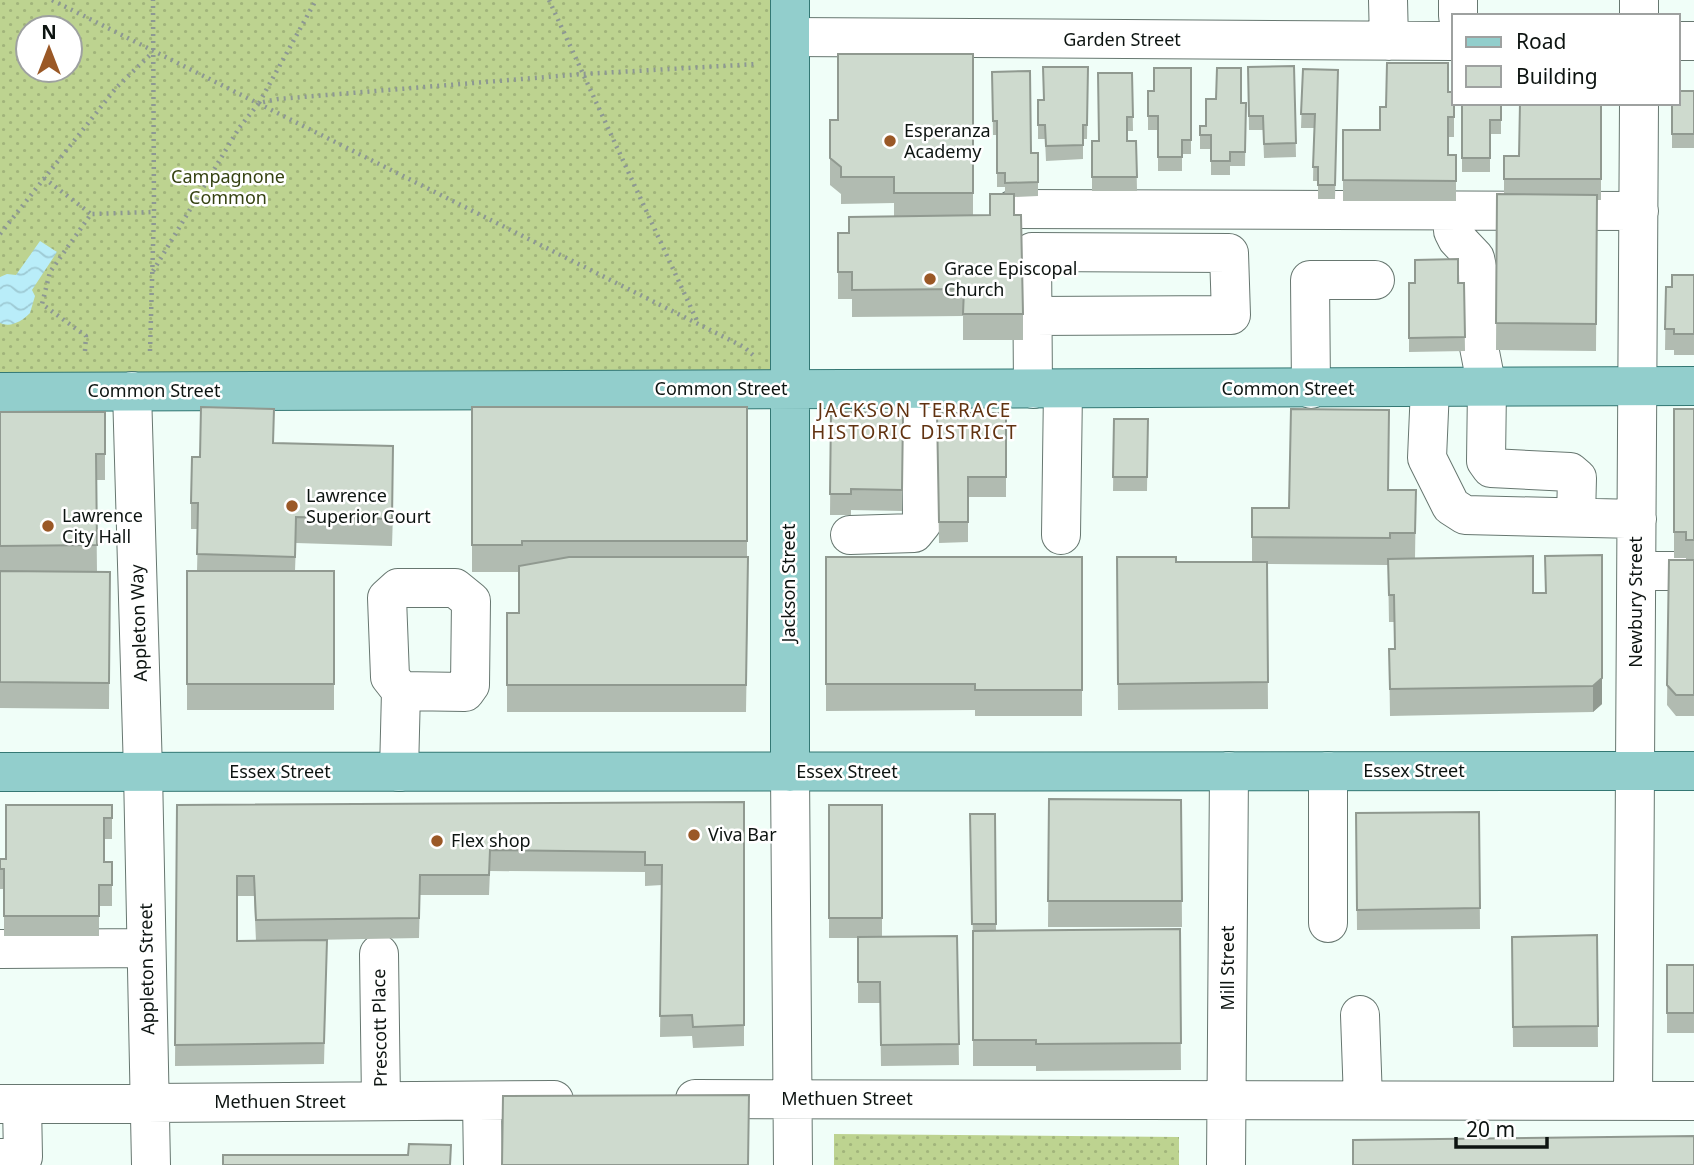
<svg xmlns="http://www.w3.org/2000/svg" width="1694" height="1165" viewBox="0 0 1694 1165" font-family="'Noto Sans',sans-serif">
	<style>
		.grass { fill: url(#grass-dots); fill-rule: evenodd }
		.water { fill: url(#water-waves) }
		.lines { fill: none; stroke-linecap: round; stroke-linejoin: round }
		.minor-casing { stroke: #677770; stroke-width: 40 }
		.major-casing { stroke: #347874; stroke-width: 40 }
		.path { stroke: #8d9893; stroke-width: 4.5; stroke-dasharray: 2 5; stroke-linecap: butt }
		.minor { stroke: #fff; stroke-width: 38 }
		.major { stroke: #92cecc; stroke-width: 38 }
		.wall { fill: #b1bbb1 }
		.shaded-wall { fill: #909990 }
		.building { fill: #cedace; stroke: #909990; stroke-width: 2 }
		.poi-dot { fill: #9a5826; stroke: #fff; stroke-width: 2.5 }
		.labels { text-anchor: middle; stroke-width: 5; stroke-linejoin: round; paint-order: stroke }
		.street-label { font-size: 18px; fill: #0d1411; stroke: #fff }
		.poi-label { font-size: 18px; fill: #0d1411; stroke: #fff; text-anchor: start }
		.park-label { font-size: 18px; fill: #354211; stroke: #fff }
		.neighbourhood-label { font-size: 19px; letter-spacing: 2px; fill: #613311; stroke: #fff }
	</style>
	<defs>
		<pattern id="grass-dots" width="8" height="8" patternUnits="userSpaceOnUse" patternTransform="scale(1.75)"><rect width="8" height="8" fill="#bdd390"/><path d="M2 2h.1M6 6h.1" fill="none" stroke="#a1b47b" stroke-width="1.8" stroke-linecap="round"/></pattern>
		<pattern id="water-waves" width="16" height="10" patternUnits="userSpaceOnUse" patternTransform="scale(1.75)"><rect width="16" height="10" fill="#b9edf9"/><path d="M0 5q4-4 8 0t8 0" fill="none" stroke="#9ecad4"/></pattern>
	</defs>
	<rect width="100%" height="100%" fill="#f0fef8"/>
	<path class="grass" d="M0 0H776L772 372 0 377ZM28 28H70V70H28Z
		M834 1134 1179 1137V1165H834Z"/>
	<path class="water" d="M40 241 57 252 32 290 35 296 30 313C22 321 11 328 0 323V277L7 274 16 275Z"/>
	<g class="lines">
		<g class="minor-casing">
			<path id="minor" d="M1388 0 1389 41
				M1458 16V0
				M1639 16V0
				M790 37 1454 41
				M1678 41H1694
				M1014 209 1639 211
				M1453 211V231L1457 239 1475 258 1478 272 1479 347 1487 388 1486 461 1491 468 1570 472 1577 478 1576 517
				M1033 316 1231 315 1229 253 1032 252 1033 389
				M1430 388 1427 458 1451 506 1465 515 1637 519
				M1311 389 1310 280H1375
				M132 391 143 772 151 1165
				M850 535 914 533 922 523 921 389
				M1061 535 1063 389
				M1637 571H1694
				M1328 771V923
				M399 772 401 691 390 677 387 598 398 588H455L471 601 470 685 465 692 401 691
				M790 772 793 1165
				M0 949 146 948
				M379 954 381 1101
				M1360 1015 1363 1100
				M695 1099 1694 1101
				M482 1101 483 1165
				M1633 1101 1639 103
				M0 1104 554 1100
				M0 1158 23 1157 22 1104
				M1226 1165 1229 771"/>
		</g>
		<g class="major-casing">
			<path id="major" d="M790 0V772
				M0 392 1694 386
				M0 772 1694 771"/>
		</g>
		<path class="path" d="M52 0 744 347 753 355
			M549 0 698 323
			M259 103 316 0
			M44 178 91 214
			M0 234 116 88 153 52
			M153 271 239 128 259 103 278 99 583 74 757 64
			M85 351 86 336 42 304 50 272 91 214 154 212
			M150 351 154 212 153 0"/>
		<use href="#minor" class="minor"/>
		<use href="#major" class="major"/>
	</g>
	<path class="wall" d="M973 54V215H990L1005 194V187H997V135H993L992 72 1031 153H1038V196L1014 197V215L1023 314V340H963V316L852 317V299H838V233H849L894 216V203L841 204V194L830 185V120H838Z
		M1294 66 1296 157 1264 158 1263 130H1249L1248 67Z
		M1088 67 1087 139H1083V159L1046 161 1045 139H1038V100H1043Z
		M1191 68V154H1182V171H1158V130H1148V91H1154Z
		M1303 69 1338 70 1335 199H1318V181H1313L1314 128H1301Z
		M1132 73 1133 131H1127V141H1136L1137 191H1092V141H1099Z
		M1694 91V148H1672V103Z
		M1448 92H1454V137H1448V155H1456V201H1343V130H1380L1386 107Z
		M1241 103H1246L1245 166H1230V175H1211V149H1200V126H1206Z
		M1462 103H1501V134H1490V172H1462Z
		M1601 103V200H1597L1596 351 1496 350 1497 194H1504V156H1519Z
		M1694 275V355H1674V350H1665L1666 287H1672Z
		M1409 283H1464L1465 351 1409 352Z
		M472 407H747V557L748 583 746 712H507V613H519V572H472Z
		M1674 409H1694V716H1676L1667 705 1669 560H1686V558H1674Z
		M0 412H105V480H96L97 572H110L109 709 0 708Z
		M831 412 903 413 902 511 851 510V515H830Z
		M937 413H1006V497H968V542L939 543Z
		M1114 419H1148L1147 491H1113Z
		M274 443 393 473 392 546 296 543 295 571H334V710H187V571H197L198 529H191V503L200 457Z
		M1388 490H1416L1415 559 1533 593H1546L1545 556 1602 704 1593 712 1390 716 1389 649H1394V622H1389L1388 565 1267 564 1268 709 1118 710 1117 557 1176 562H1252V508H1289Z
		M826 557H1082V716H975V710L826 711Z
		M1049 799 1181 800 1182 927H1048Z
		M744 802V1046L693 1048 692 1036 660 1037 662 885 645 886V872L490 871 489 895H420L419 938 256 941 254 896H237V941L327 940 324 1064 175 1066 177 805Z
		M112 805V839H104V862H112V906H99V936H4V889H0V859H6Z
		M829 805H882V937L957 936 959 1065 881 1066 880 1003H858V938H829Z
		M1479 812 1480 929 1357 930 1356 813Z
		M970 814H995L996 930 1180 929 1181 1070 1036 1071V1066H973V938Z
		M1597 935 1598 1047H1513L1512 937Z
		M1667 965H1694V1033H1667Z"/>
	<path class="shaded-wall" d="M393 446V473L392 546V519Z
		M1602 555V704L1593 712V686Z"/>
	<path class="building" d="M838 54H973V193H894V177H841V167L830 158V120H838Z
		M1387 63H1448V92H1454V117H1448V155H1456V181L1343 180V130H1380V107H1386Z
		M1294 66 1296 143 1264 144 1263 116H1249L1248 67Z
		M1043 67H1088L1087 125H1083V145L1046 146 1045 125H1038V100H1044Z
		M1154 68H1191V140H1182V157H1158V116H1148V91H1154Z
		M1217 68H1241V103H1246L1245 152H1230V161H1211V135H1200V126H1206V99H1216Z
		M1303 69 1338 70 1335 185H1318V167H1313L1315 114H1301Z
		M1030 71 1031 153H1038V182L1005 183V173H997V121H993L992 72Z
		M1098 73H1132L1133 117H1127V141H1136L1137 177H1092V141H1099Z
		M1678 91H1694V134H1672V103H1678Z
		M1462 103H1501V120H1490V158H1462Z
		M1520 103H1601V179H1504V156H1519Z
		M990 194H1014V215H1021L1023 314H963L964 289 852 290V272H838V233H849V217L990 215Z
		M1497 194 1597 195 1596 324 1496 323Z
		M1458 259V283H1464L1465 337 1409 338V283H1415V260Z
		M1672 275H1694V334H1674V329H1665L1666 287H1672Z
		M201 407 274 409 273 443 393 446 392 519 296 517 295 557 197 554 198 503H191L192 457H200Z
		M472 407H747V541H522V545H472Z
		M1291 409 1389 410 1388 490H1416L1415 533H1390V538L1252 537V508H1289Z
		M1674 409H1694V540H1686V532H1674Z
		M0 412H105V454H96L97 545 0 546Z
		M831 412 903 413 902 490 851 489V494H830Z
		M937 413H1006V477H968V522H939Z
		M1114 419H1148L1147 477H1113Z
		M1602 555V678L1593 686 1390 689 1389 649H1395L1394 595H1389L1388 559 1533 556V593H1546L1545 556Z
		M569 557H748L746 685H507V613H519V566Z
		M826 557H1082V690H975V684H826Z
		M1117 557H1176V562H1267L1268 682 1118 684Z
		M1669 560H1694V695H1676L1667 685Z
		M0 571 110 572 109 683 0 682Z
		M187 571H334V684H187Z
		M1049 799 1181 800 1182 901H1048Z
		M744 802V1025L693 1027 692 1015 660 1016 662 865H645V852L490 850 489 875H420L419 918 256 920 254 876H237V941L327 940 324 1043 175 1045 177 805Z
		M6 805H112V818H104V862H112V885H99V916H4V869H0V859H6Z
		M829 805H882V918H829Z
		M1479 812 1480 908 1357 910 1356 813Z
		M970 814H995L996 924H972Z
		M1180 929 1181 1043 1036 1044V1040H973V931Z
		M1597 935 1598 1026 1513 1027 1512 937Z
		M957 936 959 1044 881 1045 880 982H858V937Z
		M1667 965H1694V1013H1667Z
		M749 1095 748 1165H502L503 1096Z
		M1694 1136V1165H1353V1140Z
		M409 1144 451 1145 450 1165H223V1155H408Z"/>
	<g class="poi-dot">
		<circle cx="890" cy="141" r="7"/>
		<circle cx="930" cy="279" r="7"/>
		<circle cx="292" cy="506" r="7"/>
		<circle cx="48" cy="526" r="7"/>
		<circle cx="694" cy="835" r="7"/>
		<circle cx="437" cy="841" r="7"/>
	</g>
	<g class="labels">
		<g class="street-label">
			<text x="1122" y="46">Garden Street</text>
			<text x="721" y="395">Common Street</text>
			<text x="1288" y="395">Common Street</text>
			<text x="154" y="397">Common Street</text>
			<text transform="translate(789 583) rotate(-90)" y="6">Jackson Street</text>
			<text transform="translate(1636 602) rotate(-90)" y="6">Newbury Street</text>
			<text transform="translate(139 623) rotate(-92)" y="6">Appleton Way</text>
			<text x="1414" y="777">Essex Street</text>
			<text x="280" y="778">Essex Street</text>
			<text x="847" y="778">Essex Street</text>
			<text transform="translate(1228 968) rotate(-90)" y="6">Mill Street</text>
			<text transform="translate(147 969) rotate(-91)" y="6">Appleton Street</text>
			<text transform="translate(380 1028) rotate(-91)" y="6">Prescott Place</text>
			<text x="847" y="1105">Methuen Street</text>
			<text x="280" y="1108">Methuen Street</text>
		</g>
		<g class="poi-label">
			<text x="904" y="137">Esperanza<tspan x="904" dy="21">Academy</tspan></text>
			<text x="944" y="275">Grace Episcopal<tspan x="944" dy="21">Church</tspan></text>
			<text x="306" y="502">Lawrence<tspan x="306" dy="21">Superior Court</tspan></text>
			<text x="62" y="522">Lawrence<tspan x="62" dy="21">City Hall</tspan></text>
			<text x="708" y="841">Viva Bar</text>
			<text x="451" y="847">Flex shop</text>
		</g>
		<g class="park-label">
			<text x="228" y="183">Campagnone<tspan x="228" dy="21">Common</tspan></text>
		</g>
		<g class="neighbourhood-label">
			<text x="915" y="417">JACKSON TERRACE<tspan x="915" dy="22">HISTORIC DISTRICT</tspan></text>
		</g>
	</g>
	<rect x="1452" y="14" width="228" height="91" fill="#ffffff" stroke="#9ea1a0" stroke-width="2"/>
	<rect x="1466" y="37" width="35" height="10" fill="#92cecc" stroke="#9ea1a0" stroke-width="2"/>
	<text x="1516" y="49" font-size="21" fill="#0d1411">Road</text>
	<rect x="1466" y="66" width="35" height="21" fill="#cedace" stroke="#9ea1a0" stroke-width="2"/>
	<text x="1516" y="84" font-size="21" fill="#0d1411">Building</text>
	<g transform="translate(49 49)"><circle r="33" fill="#ffffff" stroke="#9ea1a0" stroke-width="2"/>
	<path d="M0-5L12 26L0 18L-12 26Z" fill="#9a5826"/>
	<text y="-10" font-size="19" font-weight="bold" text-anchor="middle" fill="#0d1411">N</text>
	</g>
	<path d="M1456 1137v10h91v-10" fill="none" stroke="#0d1411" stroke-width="3.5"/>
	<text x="1466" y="1137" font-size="21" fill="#0d1411" stroke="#ffffff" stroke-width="5" paint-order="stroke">20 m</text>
</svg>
